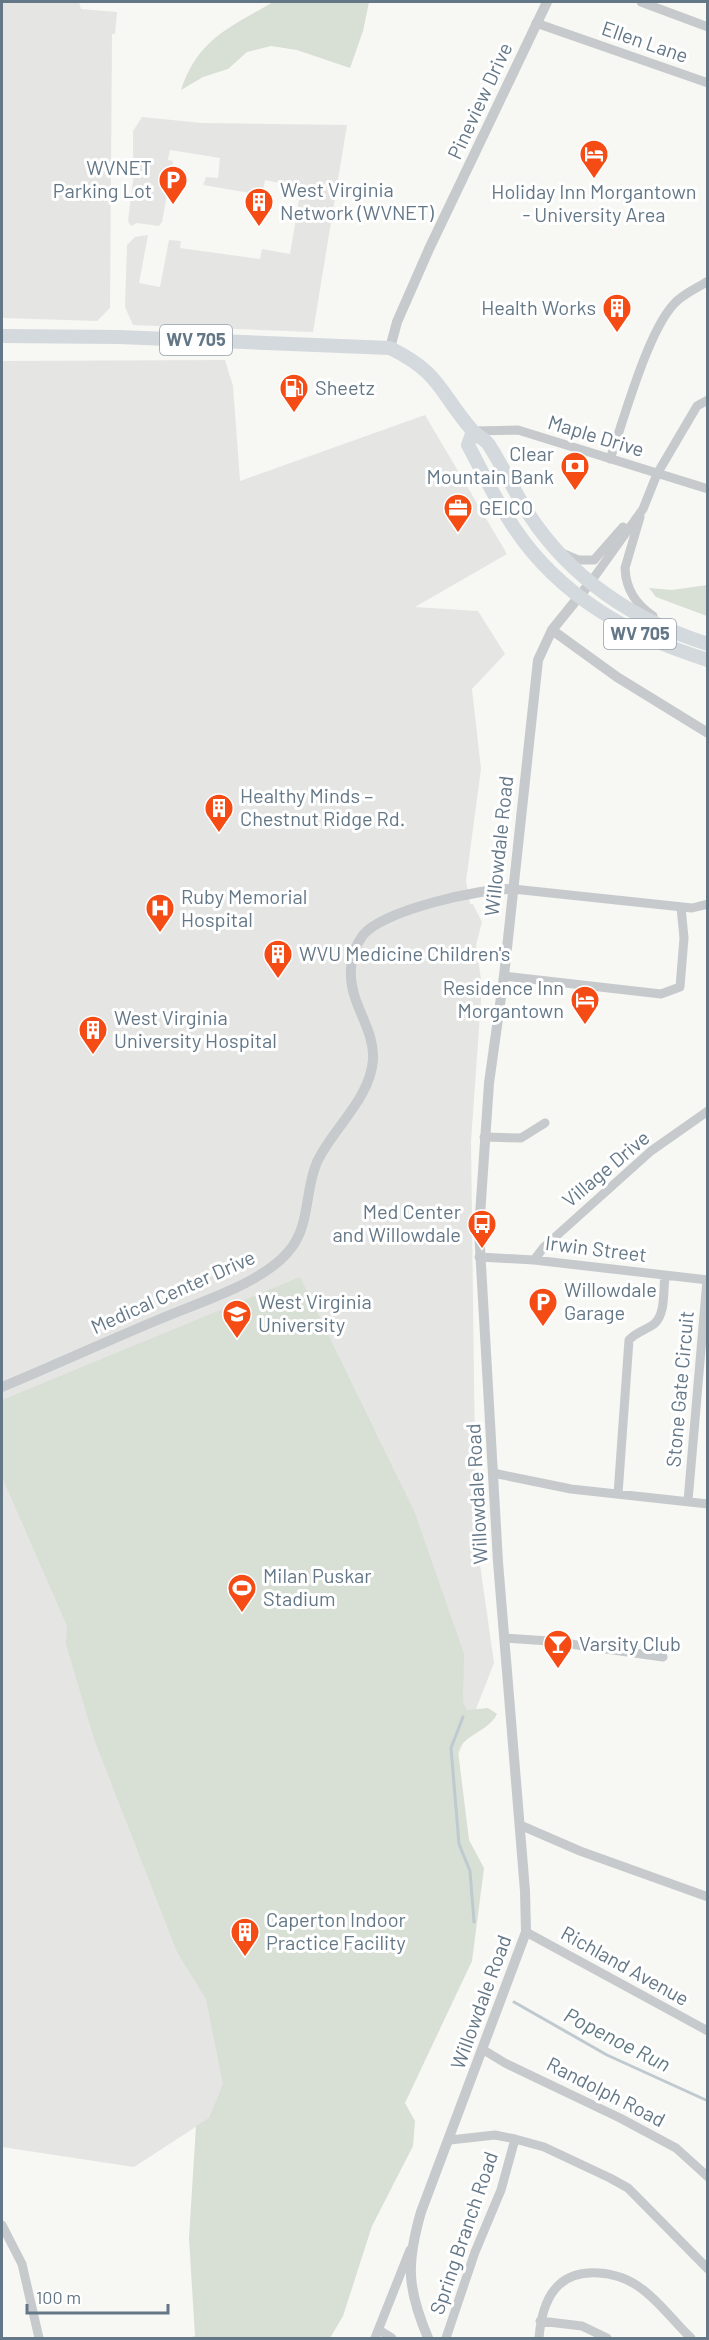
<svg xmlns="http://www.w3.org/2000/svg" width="709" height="2340" viewBox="0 0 709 2340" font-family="Barlow,sans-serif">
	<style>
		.built { fill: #e5e6e4 }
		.green { fill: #d8dfd4 }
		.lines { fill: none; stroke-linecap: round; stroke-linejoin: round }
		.stream { stroke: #bfcad0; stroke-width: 3 }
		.minor { stroke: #c6cacd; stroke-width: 9 }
		.tertiary { stroke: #c6cacd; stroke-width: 10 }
		.primary { stroke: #d4d9dd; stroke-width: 14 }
		.labels { text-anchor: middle; stroke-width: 6; stroke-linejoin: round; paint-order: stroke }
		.shield { fill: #fff; stroke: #92a0ab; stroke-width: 1.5 }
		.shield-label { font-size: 18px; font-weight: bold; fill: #637787 }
		.street-label { font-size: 20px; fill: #637787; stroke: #fff }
		.poi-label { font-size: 20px; fill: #637787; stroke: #fff; text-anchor: start }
		.water-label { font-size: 21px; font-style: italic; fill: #5f7983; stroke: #fff }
	</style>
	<rect width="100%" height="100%" fill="#f7f7f3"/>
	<path class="built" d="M2 2H79L81 9 117 12 115 34H112L110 308 97 321 2 318Z
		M142 117 202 123 347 125 313 332 133 325 125 307 127 245 135 237 148 235 139 283 160 287 169 240 181 241 180 248 260 259 262 249 290 254 301 188 265 180 262 195 203 185 206 177 218 178 220 158 170 150 168 160 173 161 162 222 159 226 137 223 131 226 128 221 133 181V131Z
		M225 360 233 386 240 481 425 415 507 554 415 607 478 611 505 654 472 689 481 769 466 881 470 904H473L482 922 476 945 482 986 471 1141 476 1536 494 1663 436 1812 204 2338 208 2119 134 2167 2 2147V361Z"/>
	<path class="green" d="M273 2H369L363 31 350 68 297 50 271 46 247 52 228 69 203 77 181 90C198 39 229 28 273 2Z
		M707 585V616L656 597 649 588 672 590Z
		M300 1277 415 1513 464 1654 463 1702 467 1710 488 1708 497 1714C488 1732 466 1733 458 1751L469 1840 484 1868 472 1961 405 2103 415 2121 413 2146 372 2226 343 2316 330 2338H190L195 2336 189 2238 196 2126 209 2118 223 2084 206 1999 177 1952 94 1739 66 1644 67 1626 2 1477V1400Z"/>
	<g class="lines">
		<path class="stream" d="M463 1717 451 1748 459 1844 470 1871 474 1922
			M514 2002 607 2055 708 2101"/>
		<path class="minor" d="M641 2 708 27
			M536 23 708 83
			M473 431 518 430 708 489
			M610 459C624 419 647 334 673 305 682 294 696 289 708 281
			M640 517 625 568C626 590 636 604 653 616
			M564 554 578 560H594L623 527
			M590 583 643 509 657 474 697 406 708 400
			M513 889 692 908 708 904
			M504 976 661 994 680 987 684 938 681 907
			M484 1137 521 1138 545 1123
			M479 1257 534 1260 708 1280
			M534 1260 544 1247 651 1151 708 1111
			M493 1473 571 1489 708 1504
			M618 1494 629 1340C636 1332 646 1330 654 1324 666 1314 663 1290 665 1276
			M688 1501 707 1280
			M506 1638 549 1641 663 1657
			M520 1825 580 1851 708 1897
			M526 1932 708 2031
			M482 2049 505 2063 620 2118 676 2148 708 2177
			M450 2140 495 2135 515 2139 544 2147 610 2178 628 2188 708 2269
			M2 2225 22 2264 39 2338
			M540 2321 582 2326 607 2338
			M379 2330 392 2338
			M375 2338 410 2250
			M446 2338 475 2252 501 2190 515 2139
			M539 2338C542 2300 556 2270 599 2273 615 2274 629 2279 642 2289 660 2302 675 2323 691 2338"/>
		<path class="tertiary" d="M390 348 397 322 429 249 547 2
			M552 630 617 677 708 733
			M2 1387C55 1365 107 1341 160 1319 199 1302 261 1284 288 1252 311 1226 304 1192 317 1162 333 1128 370 1099 373 1060 375 1030 352 1006 351 977 350 962 354 947 363 935 383 910 482 888 513 889
			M428 2338C407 2288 406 2264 421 2212L526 1932 525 1891 498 1562 479 1230 489 1083 504 976 538 660 552 630 590 583"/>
		<path class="primary" d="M2 336 119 337 390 348C441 373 439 392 472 430 477 436 485 439 489 445 503 467 514 491 528 513 570 578 634 621 708 644
			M473 431 468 445C483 473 497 503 515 529 560 596 632 637 708 660"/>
	</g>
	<defs>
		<g id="hotel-pin" transform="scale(1.5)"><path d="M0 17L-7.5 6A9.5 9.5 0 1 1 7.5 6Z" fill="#f54b15" stroke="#fff"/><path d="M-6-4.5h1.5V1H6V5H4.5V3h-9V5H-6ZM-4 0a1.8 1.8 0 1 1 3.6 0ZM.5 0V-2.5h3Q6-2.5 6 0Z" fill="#fff"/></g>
		<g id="parking-pin" transform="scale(1.5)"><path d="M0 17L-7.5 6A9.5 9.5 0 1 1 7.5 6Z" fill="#f54b15" stroke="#fff"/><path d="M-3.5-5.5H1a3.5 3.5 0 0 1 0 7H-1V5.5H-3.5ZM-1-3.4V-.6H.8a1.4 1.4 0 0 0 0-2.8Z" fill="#fff"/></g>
		<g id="building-pin" transform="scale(1.5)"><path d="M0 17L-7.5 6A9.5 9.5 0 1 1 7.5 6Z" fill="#f54b15" stroke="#fff"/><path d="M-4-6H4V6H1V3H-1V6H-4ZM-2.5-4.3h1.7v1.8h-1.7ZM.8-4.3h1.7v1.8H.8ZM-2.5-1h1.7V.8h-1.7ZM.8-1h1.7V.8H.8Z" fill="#fff"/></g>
		<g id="fuel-pin" transform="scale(1.5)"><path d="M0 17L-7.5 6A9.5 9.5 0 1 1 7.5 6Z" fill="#f54b15" stroke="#fff"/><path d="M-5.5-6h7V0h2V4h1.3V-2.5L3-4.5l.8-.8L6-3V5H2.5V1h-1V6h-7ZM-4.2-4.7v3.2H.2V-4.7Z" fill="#fff"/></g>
		<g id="bank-pin" transform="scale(1.5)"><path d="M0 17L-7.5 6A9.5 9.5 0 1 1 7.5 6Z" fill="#f54b15" stroke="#fff"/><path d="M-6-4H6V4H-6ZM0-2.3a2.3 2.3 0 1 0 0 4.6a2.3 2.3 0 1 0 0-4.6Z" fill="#fff"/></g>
		<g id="office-pin" transform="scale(1.5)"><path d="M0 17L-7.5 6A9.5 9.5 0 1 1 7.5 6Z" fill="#f54b15" stroke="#fff"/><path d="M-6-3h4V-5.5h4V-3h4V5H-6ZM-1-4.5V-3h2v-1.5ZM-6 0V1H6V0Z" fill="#fff"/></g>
		<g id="hospital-pin" transform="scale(1.5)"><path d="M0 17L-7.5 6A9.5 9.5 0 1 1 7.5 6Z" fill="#f54b15" stroke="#fff"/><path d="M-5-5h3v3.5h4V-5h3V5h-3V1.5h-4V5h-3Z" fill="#fff"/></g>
		<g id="bus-pin" transform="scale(1.5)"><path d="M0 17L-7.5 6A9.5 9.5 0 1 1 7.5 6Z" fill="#f54b15" stroke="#fff"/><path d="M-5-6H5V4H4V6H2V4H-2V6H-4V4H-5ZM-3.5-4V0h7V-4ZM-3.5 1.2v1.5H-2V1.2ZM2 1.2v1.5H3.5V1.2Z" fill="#fff"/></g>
		<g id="university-pin" transform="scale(1.5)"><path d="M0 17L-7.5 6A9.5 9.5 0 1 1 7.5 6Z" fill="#f54b15" stroke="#fff"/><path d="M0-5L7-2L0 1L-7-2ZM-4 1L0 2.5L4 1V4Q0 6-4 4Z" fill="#fff"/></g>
		<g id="stadium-pin" transform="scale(1.5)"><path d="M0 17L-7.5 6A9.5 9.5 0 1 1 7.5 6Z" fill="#f54b15" stroke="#fff"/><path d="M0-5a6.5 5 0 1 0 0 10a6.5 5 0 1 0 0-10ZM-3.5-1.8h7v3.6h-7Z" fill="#fff"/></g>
		<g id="bar-pin" transform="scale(1.5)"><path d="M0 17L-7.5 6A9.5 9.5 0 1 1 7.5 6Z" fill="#f54b15" stroke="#fff"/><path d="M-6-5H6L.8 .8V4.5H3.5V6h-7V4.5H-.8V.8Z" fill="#fff"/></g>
	</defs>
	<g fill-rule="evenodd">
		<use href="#hotel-pin" x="594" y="154"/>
		<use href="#parking-pin" x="173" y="180"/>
		<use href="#building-pin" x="259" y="202"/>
		<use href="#building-pin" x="617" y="308"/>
		<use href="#fuel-pin" x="294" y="388"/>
		<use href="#bank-pin" x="575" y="466"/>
		<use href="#office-pin" x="458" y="508"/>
		<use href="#building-pin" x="219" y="808"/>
		<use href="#hospital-pin" x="160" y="908"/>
		<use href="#building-pin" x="278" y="954"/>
		<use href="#hotel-pin" x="585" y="1000"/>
		<use href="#building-pin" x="93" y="1030"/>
		<use href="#bus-pin" x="482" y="1224"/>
		<use href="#parking-pin" x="543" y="1302"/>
		<use href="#university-pin" x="237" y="1314"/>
		<use href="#stadium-pin" x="242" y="1588"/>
		<use href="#bar-pin" x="558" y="1644"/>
		<use href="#building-pin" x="245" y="1932"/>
	</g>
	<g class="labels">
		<g class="shield">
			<rect x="160" y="325" width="72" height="30" rx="4.5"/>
			<rect x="604" y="619" width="72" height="30" rx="4.5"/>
		</g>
		<g class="shield-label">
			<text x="196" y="346">WV 705</text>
			<text x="640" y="640">WV 705</text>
		</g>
		<g class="street-label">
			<text transform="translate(645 42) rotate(19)" y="7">Ellen Lane</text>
			<text transform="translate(480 101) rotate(-65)" y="7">Pineview Drive</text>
			<text transform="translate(596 436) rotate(17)" y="7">Maple Drive</text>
			<text transform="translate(499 846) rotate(-84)" y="7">Willowdale Road</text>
			<text transform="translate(606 1169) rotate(-40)" y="7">Village Drive</text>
			<text transform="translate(596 1249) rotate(7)" y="7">Irwin Street</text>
			<text transform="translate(173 1292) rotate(-24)" y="7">Medical Center Drive</text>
			<text transform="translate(680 1389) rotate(-85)" y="7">Stone Gate Circuit</text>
			<text transform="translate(477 1494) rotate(-93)" y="7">Willowdale Road</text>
			<text transform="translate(625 1966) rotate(29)" y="7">Richland Avenue</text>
			<text transform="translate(481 2002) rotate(-70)" y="7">Willowdale Road</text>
			<text transform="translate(606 2092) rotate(27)" y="7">Randolph Road</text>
			<text transform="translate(464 2233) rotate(-71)" y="7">Spring Branch Road</text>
		</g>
		<g class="poi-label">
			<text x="152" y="175" text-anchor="end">WVNET<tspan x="152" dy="23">Parking Lot</tspan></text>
			<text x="280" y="197">West Virginia<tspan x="280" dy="23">Network (WVNET)</tspan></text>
			<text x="594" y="199" text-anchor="middle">Holiday Inn Morgantown<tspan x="594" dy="23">- University Area</tspan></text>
			<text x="596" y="315" text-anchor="end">Health Works</text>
			<text x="315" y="395">Sheetz</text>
			<text x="554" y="461" text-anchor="end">Clear<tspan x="554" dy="23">Mountain Bank</tspan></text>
			<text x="479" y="515">GEICO</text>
			<text x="240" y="803">Healthy Minds –<tspan x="240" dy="23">Chestnut Ridge Rd.</tspan></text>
			<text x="181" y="904">Ruby Memorial<tspan x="181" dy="23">Hospital</tspan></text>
			<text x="299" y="961">WVU Medicine Children's</text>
			<text x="564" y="995" text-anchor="end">Residence Inn<tspan x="564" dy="23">Morgantown</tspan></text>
			<text x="114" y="1025">West Virginia<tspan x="114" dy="23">University Hospital</tspan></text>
			<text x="461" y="1219" text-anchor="end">Med Center<tspan x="461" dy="23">and Willowdale</tspan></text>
			<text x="564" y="1297">Willowdale<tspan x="564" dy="23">Garage</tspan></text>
			<text x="258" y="1309">West Virginia<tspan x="258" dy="23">University</tspan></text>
			<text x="263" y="1583">Milan Puskar<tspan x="263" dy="23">Stadium</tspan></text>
			<text x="579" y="1651">Varsity Club</text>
			<text x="266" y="1927">Caperton Indoor<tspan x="266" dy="23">Practice Facility</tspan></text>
		</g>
		<g class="water-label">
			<text transform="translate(617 2040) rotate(27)" y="7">Popenoe Run</text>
		</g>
	</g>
	<rect width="709" height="2340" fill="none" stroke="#637787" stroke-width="6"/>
	<path d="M27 2304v9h141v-9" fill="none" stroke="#637787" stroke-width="3"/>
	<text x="36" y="2304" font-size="18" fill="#637787" stroke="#ffffff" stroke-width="4.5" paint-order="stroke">100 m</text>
</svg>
